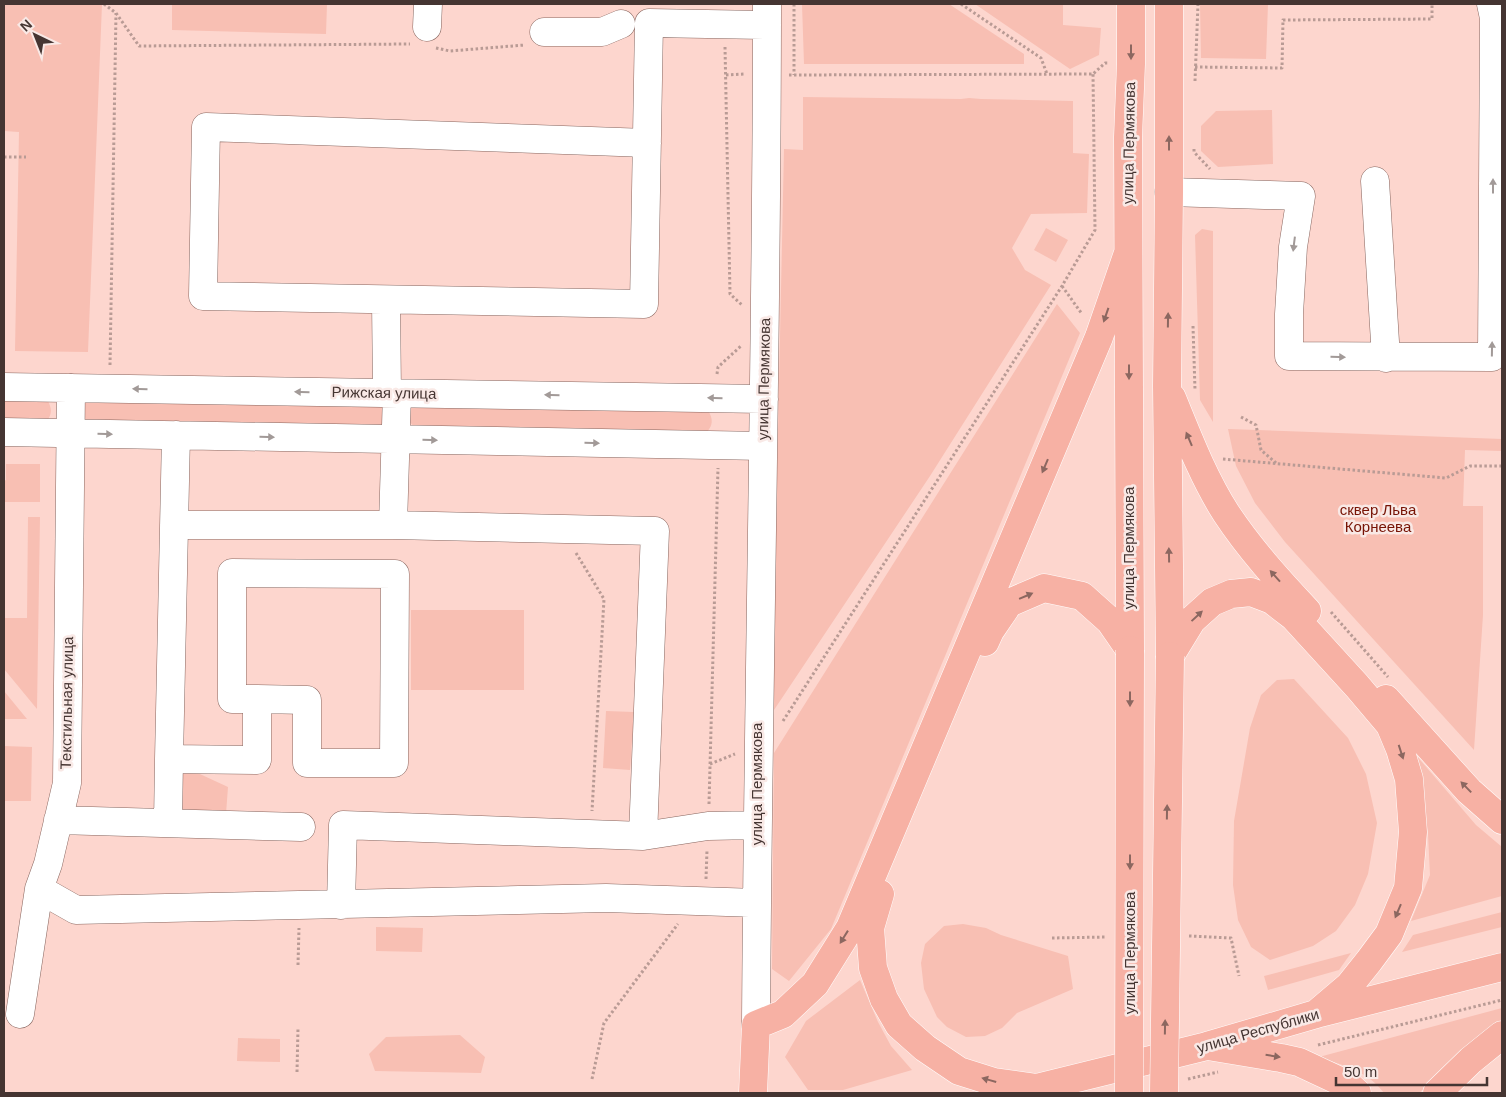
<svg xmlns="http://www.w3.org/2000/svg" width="1506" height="1097" viewBox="0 0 1506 1097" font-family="Helvetica,sans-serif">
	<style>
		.green { fill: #f8bfb3 }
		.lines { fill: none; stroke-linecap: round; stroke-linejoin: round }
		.minor-casing { stroke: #88665f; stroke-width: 29 }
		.major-casing { stroke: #fff; stroke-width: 29 }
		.path { stroke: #b99b95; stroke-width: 3; stroke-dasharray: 2.5 2.5; stroke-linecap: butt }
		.minor { stroke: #fff; stroke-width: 28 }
		.major { stroke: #f7b1a4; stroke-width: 28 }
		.major-bridge-casing { stroke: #fff; stroke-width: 29; stroke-linecap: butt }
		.major-bridge { stroke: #f7b1a4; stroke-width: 28 }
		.oneway { fill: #8c6760 }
		.oneway2 { fill: #a29a98 }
		.labels { text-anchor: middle; stroke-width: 5; stroke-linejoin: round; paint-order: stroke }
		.street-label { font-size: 15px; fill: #453532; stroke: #f9e9e6 }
		.park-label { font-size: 15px; fill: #771305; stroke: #f9e9e6 }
	</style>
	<rect width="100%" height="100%" fill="#fdd6ce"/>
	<path class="green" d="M4 4H102L88 352 15 351 19 132 4 131Z
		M172 4H327L326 34 172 30Z
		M802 4H949L1024 54V64H804Z
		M975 4H1063V25L1101 28 1099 55 1070 69Z
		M1200 4H1268L1266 59 1201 58Z
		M803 97 961 99 969 98 981 99 1073 101V153L1089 154 1087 213 1031 214 1012 248 1025 270 1051 285 930 476 772 713 784 149 803 150Z
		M1272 110 1273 164 1218 167 1201 151V126L1216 111Z
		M1046 228 1068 240 1056 262 1034 250Z
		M1202 229 1213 231V422L1200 400 1195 235Z
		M1057 304 1080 333 831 929 789 981 772 969 774 753Z
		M4 397 48 401C52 409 52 414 47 421L4 424Z
		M86 401 383 406 386 411 382 426 86 420C82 414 82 407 86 401Z
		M412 406 709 412C714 421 712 428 704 434L416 429 409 421V411Z
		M1228 429 1502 439V451L1465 450 1463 506H1483V615L1474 750 1285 542 1255 503 1236 466Z
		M6 464H40V502H4V481L6 480Z
		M28 517H40L37 709 4 669V618H27Z
		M411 610H524V690H411Z
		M1294 679 1348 738 1366 774 1377 823 1368 874 1355 905 1336 931 1313 946 1270 960 1251 947 1238 920 1233 885 1234 821 1250 728 1261 695 1277 680Z
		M4 691 27 719H4Z
		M606 711 634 712 630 770 603 768Z
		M4 746 32 747 31 801H4Z
		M1415 754 1476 825 1502 847V896L1411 921 1430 875 1428 834Z
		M189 769 228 787 226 814 184 812 174 802 175 770Z
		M1502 912V927L1402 952 1413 935Z
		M963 924 986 928 1001 935 1068 956 1073 989 1017 1013 1002 1028 985 1036 966 1037 947 1027 937 1017 924 989 921 963 925 944 944 926Z
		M376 927 423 928 422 952 376 951Z
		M1351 953 1339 970 1268 990 1264 976Z
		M860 980 878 1022 891 1046 912 1070 843 1090H808L785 1057 806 1021Z
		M1502 1008V1021L1465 1051 1419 1093H1384C1367 1070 1344 1066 1319 1057Z
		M460 1035 485 1057 481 1073 375 1071 369 1054 386 1037Z
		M238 1038 280 1039V1062L237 1061Z"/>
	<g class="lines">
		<g class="minor-casing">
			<path id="minor" d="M427 27 428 4
				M544 32H602L621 24
				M647 143 206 127 203 296 644 304 649 23 767 25
				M1375 181 1386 358
				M1169 192 1301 196 1293 247 1289 314V356L1492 357 1494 18 1491 4
				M386 301 387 393
				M4 387 764 399
				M4 432 763 446
				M174 525H393L655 531 643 836
				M393 525 397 393
				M169 759 176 435
				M58 820 301 827
				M168 823 169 759 257 760V699H232V573L395 574 394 763H307V700L257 699
				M39 889 76 910 606 898 757 903
				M341 905 343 825 643 836 708 826 757 825
				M20 1014 39 889 48 864 67 783 71 388
				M756 1025C758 684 767 344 767 4"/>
		</g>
		<g class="major-casing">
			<path id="major" d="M1169 4V192L1167 386 1170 656
				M1172 398C1188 437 1203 477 1226 513 1249 548 1278 580 1307 611
				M985 642 990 631 1009 603 1044 588 1082 596 1110 621 1130 650
				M1130 650 1128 137 1131 64V4
				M1170 656 1192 620 1212 602 1231 594 1251 592 1272 600 1294 617 1357 686 1390 725 1400 749 1409 779 1413 832 1408 888 1389 934 1369 961 1349 986 1316 1014
				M1386 699 1469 791 1502 820
				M880 894 870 928 873 968 884 999 899 1025 925 1048 959 1071 994 1082 1037 1088
				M1214 1047 1281 1058 1299 1062 1348 1085 1357 1093
				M1020 1092 1207 1046 1316 1014 1502 967
				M753 1093 756 1025 783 1014 815 984 850 928 1099 337 1128 253
				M1437 1093 1471 1060 1502 1035"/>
		</g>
		<path class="path" d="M104 4 116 13 139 46 410 44
			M794 4V75
			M961 4 1041 58 1047 74
			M725 47 730 294 742 305
			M436 48 450 51 525 45
			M1195 67 1282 68 1283 20 1432 19V4
			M726 75 745 74
			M789 75 1093 74 1105 63H1109
			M1195 81 1198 4
			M1194 149V152L1210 169
			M4 157H26
			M1062 286 1082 314
			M1193 326 1195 390
			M110 365 116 13
			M717 374 718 367 741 346
			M1241 417 1256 425 1261 450 1276 463
			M1223 459 1446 478 1470 466H1502
			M576 553 604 599 592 811
			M1331 612 1388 677
			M783 721 1062 286 1095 230 1093 74
			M710 764 735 754
			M709 804 718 468
			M706 879 707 850
			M1189 936 1231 938 1239 976
			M1052 938 1107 937
			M298 965 299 928
			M1318 1045 1502 1000
			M297 1072 298 1028
			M592 1079 604 1023 678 924
			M1188 1079 1218 1072"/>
		<use href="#minor" class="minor"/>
		<use href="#major" class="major"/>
		<g class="major-bridge-casing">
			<path id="major-bridge" d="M1129 1093 1130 650
				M1164 1093 1170 656"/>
		</g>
		<use href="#major-bridge" class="major-bridge"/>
	</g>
	<defs><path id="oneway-solid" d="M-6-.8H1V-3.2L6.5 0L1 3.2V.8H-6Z" transform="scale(1.25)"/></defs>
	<g class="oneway">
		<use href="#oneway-solid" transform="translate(1131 52) rotate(90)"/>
		<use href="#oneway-solid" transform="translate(1169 143) rotate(-90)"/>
		<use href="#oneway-solid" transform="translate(1106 315) rotate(109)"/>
		<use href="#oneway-solid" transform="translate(1168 320) rotate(-89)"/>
		<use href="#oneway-solid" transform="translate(1129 372) rotate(90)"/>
		<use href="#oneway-solid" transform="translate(1189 439) rotate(-113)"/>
		<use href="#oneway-solid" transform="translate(1045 466) rotate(113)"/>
		<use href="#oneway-solid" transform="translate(1169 555) rotate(-91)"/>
		<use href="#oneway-solid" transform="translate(1275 576) rotate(-132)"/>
		<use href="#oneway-solid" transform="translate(1026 596) rotate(-23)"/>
		<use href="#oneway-solid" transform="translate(1197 616) rotate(-43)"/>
		<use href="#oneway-solid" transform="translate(1130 699) rotate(90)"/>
		<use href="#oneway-solid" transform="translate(1401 752) rotate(72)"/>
		<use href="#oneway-solid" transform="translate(1466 787) rotate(-134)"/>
		<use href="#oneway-solid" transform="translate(1167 812) rotate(-89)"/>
		<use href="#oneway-solid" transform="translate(1130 862) rotate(90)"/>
		<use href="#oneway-solid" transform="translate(1398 911) rotate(113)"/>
		<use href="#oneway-solid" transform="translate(844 937) rotate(122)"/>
		<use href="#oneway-solid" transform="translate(1165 1027) rotate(-89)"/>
		<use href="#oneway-solid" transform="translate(1273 1056) rotate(9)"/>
		<use href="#oneway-solid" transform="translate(989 1080) rotate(-164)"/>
	</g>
	<g class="oneway2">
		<use href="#oneway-solid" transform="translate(1493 186) rotate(-90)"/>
		<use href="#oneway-solid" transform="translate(1294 244) rotate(97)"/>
		<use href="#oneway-solid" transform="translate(1492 349) rotate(-89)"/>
		<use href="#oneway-solid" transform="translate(1338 357) rotate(1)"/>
		<use href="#oneway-solid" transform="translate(140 389) rotate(-179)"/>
		<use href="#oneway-solid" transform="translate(302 392) rotate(-179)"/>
		<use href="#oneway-solid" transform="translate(552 395) rotate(-179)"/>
		<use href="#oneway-solid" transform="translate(715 398) rotate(-179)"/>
		<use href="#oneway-solid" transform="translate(105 434) rotate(2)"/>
		<use href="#oneway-solid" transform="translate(267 437) rotate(1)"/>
		<use href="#oneway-solid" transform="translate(430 440) rotate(1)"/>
		<use href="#oneway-solid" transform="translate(592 443) rotate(1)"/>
	</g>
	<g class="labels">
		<g class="street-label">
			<text transform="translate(1129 143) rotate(-89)" y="5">улица Пермякова</text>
			<text transform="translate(764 379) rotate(-89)" y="5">улица Пермякова</text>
			<text transform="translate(384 393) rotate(1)" y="5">Рижская улица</text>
			<text transform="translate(1129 548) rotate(-90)" y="5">улица Пермякова</text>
			<text transform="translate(67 703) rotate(-89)" y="5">Текстильная улица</text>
			<text transform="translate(757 784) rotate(-90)" y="5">улица Пермякова</text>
			<text transform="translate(1130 953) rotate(-90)" y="5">улица Пермякова</text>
			<text transform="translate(1258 1031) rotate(-16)" y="5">улица Республики</text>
		</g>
		<g class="park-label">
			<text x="1378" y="515">сквер Льва<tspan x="1378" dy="17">Корнеева</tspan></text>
		</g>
	</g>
	<rect width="1506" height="1097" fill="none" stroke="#453532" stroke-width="10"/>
	<g transform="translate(35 35) rotate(317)" stroke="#f9e9e6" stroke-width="4" paint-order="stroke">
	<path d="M0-4L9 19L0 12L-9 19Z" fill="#453532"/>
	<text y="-8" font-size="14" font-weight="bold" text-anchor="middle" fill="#453532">N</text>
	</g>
	<path d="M1336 1077v8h151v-8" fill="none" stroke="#453532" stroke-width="2.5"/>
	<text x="1344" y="1077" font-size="15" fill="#453532" stroke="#f9e9e6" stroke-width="4" paint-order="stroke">50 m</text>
</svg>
